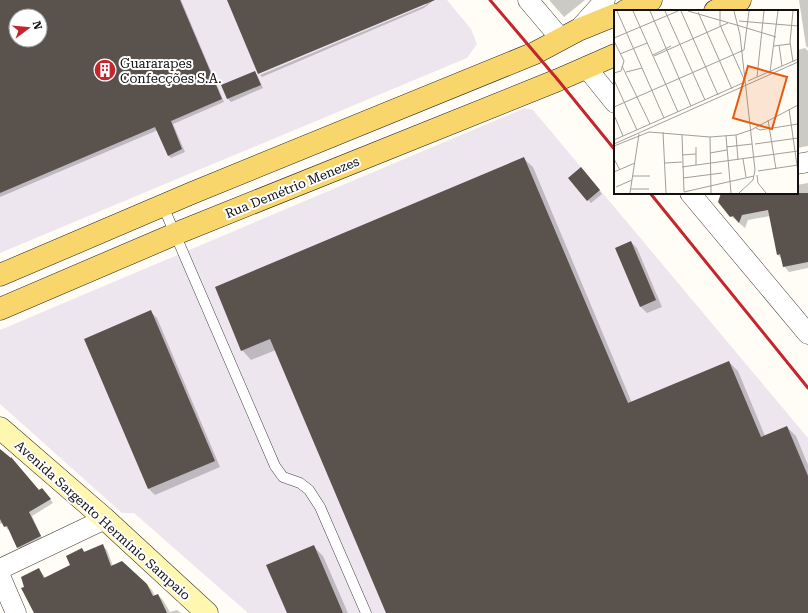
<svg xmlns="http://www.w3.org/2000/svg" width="808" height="613" viewBox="0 0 808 613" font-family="'Roboto Serif',serif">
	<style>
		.industrial { fill: #eee6ef; fill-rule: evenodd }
		.shadow { fill: #0003; fill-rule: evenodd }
		.building { fill: #5a524d; fill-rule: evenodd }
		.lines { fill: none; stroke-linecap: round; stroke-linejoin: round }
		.service-casing { stroke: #444; stroke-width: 11 }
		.minor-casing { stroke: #444; stroke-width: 21 }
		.secondary-casing { stroke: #333; stroke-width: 23 }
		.primary-casing { stroke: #222; stroke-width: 23 }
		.service { stroke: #fff; stroke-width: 10 }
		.minor { stroke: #fff; stroke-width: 20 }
		.secondary { stroke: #fff6b0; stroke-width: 22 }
		.primary { stroke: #f9d66b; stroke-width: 22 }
		.rail { stroke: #c4262e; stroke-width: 3 }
		.labels { text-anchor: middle; stroke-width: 4; stroke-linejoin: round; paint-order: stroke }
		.poi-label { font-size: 13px; fill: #111; stroke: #fff; text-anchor: start }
		.street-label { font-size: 13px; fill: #111; stroke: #fff }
		.inset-road { fill: none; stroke: #a09f9a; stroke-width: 1 }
		.view { fill: #e8590c; fill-opacity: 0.15; stroke: #e8590c; stroke-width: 2 }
		.inset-edge { fill: none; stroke: #111; stroke-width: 2 }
	</style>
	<rect width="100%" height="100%" fill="#fffdf5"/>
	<path class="industrial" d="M0 0H447L471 29 477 44 467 58 0 253ZM16 16H40V40H16Z
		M525 108 533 110 808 438V613H248L134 513H122L0 404V330Z"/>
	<path class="shadow" d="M0 0H181L224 102 173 124 185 152 171 158 168 155 158 130 0 197ZM16 16H40V40H16Z
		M228 0H434L424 8 262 77 260 75 426 5V3Z
		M549 0H585L564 17Z
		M799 0H808V48L806 46Z
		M805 48 808 51V146L797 148V50Z
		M255 72 257 75 263 88 231 102 228 99 223 86Z
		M523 158 533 167 632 403 729 362 738 371 765 436 787 427 796 436 808 465V613H387L276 350 251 360 242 350Z
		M584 171 602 194 591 203 588 200Z
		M808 183V268L789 272 784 266 782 259 778 255 770 216 748 220 745 228 731 216V193H797V185Z
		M631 242 637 248 662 307 647 313 641 307Z
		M150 311 157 318 220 467 155 495 149 489Z
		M0 450 39 491 46 493 53 503 32 516 43 540 21 551 18 547 9 529 8 530 3 523 0 524Z
		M102 545 107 550 113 566 146 584 152 590 155 596 158 595 163 600 170 612 177 610 181 613H35L25 587 39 570 46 578 71 566 82 549 86 553Z
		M313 546 323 556 348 613H288Z"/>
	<path class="building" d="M0 0H180L222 99 171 121 182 149 168 156 155 127 0 193ZM16 16H40V40H16Z
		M227 0H435L258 74Z
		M255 71 261 85 227 99 221 85Z
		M524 157 628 403 729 361 761 437 787 426 808 476V613H386L270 339 241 351 215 287Z
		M581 167 600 190 587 201 568 178Z
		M721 193H808V262L783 267 780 254 777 255 768 210 742 215 739 223 733 216 730 217 718 202Z
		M631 241 656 300 640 307 615 248Z
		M151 310 215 461 148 489 84 339Z
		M0 449 11 458V457L39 490 42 488 51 499 29 512 41 536 17 548 7 526 4 527 0 519Z
		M103 544 111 566 122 561 147 584 153 596 158 594 167 613H34L21 588 24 587 21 577 39 568 44 578 70 565 66 556 82 548 84 552Z
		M314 545 343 613H287L266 565Z"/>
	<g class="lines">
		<g class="service-casing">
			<path id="service" d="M163 206 275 466 283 477 300 483 309 490 320 507 366 613"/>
		</g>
		<g class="minor-casing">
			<path id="minor" d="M528 0 561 39
				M578 30 605 0
				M586 67 615 103
				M797 164 808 162
				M690 193 808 334
				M0 569 105 519
				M0 576 16 613"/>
		</g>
		<g class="secondary-casing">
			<path id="secondary" d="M0 428 105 519 207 613"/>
		</g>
		<g class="primary-casing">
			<path id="primary" d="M625 11 651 0
				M715 11 740 0
				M0 275 192 193 535 53 578 30 615 15
				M0 309 175 234 558 80 615 55"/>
		</g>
		<use href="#service" class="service"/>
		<use href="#minor" class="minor"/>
		<use href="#secondary" class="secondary"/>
		<use href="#primary" class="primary"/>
		<path class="rail" d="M490 0 558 80 615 150
			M650 193 808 388"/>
	</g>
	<defs>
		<g id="building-disc" transform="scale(1.15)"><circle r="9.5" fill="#c4262e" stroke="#fff"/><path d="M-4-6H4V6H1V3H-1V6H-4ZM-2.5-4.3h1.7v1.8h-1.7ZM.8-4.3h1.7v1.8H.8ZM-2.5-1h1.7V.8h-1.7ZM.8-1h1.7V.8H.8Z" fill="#fff"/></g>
	</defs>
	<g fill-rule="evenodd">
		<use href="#building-disc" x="105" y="70"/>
	</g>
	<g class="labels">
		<g class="poi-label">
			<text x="120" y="68">Guararapes<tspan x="120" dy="15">Confecções S.A.</tspan></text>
		</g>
		<g class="street-label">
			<text transform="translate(292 187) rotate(-22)" y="5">Rua Demétrio Menezes</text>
			<text transform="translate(103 520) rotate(42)" y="5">Avenida Sargento Hermínio Sampaio</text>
		</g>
	</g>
	<g transform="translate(614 10)">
		<rect width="184" height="184" fill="#fffdf5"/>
		<path class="inset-road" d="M3 1 50 108M19 1 64 102M36 1 77 96M51 1 91 90M67 1 104 85M74 1 126 16M106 1V15L130 69M120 1 126 25 141 160 139 170 125 183M84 2 118 79M125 11 184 16M126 16 162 27M0 28 64 1M0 31 10 51 7 61 0 63M165 35 168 56M160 36 176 34M6 44 33 33M39 45 57 36M40 46 114 13M179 52 176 32 179 1M8 56 36 114M12 62 28 58M156 62 164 1M143 67 150 1M0 70 23 120M134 71 184 49M0 97 130 40 135 1M175 99 184 162M0 105 9 126M154 110 162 159M142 118 146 120 184 114M137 120 184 95M49 122 52 183M68 125 70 182 140 166M122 125 124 150M112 126 117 183M96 127 97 183M0 130 131 72M0 134 184 52M141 134 184 128M0 136 35 122 96 127 122 125 137 120M112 137 138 134M96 143 113 140M68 145 82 144M0 149 6 160M129 149 132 167M51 153 68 152M82 155V137M68 157 184 141M144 161 184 155M0 162 21 153M143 165 144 173 152 183M19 166H36M69 168 108 163M2 177 18 170M17 179H35M16 183 25 124"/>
		<path class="view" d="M134 56 173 67 158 119 119 108Z"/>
		<rect width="184" height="184" class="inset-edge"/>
	</g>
	<g transform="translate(28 28) rotate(74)"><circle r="19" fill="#ffffff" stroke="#a0a0a0"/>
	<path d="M0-3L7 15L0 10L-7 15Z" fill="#c4262e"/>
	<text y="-6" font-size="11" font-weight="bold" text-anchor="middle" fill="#111111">N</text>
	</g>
</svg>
